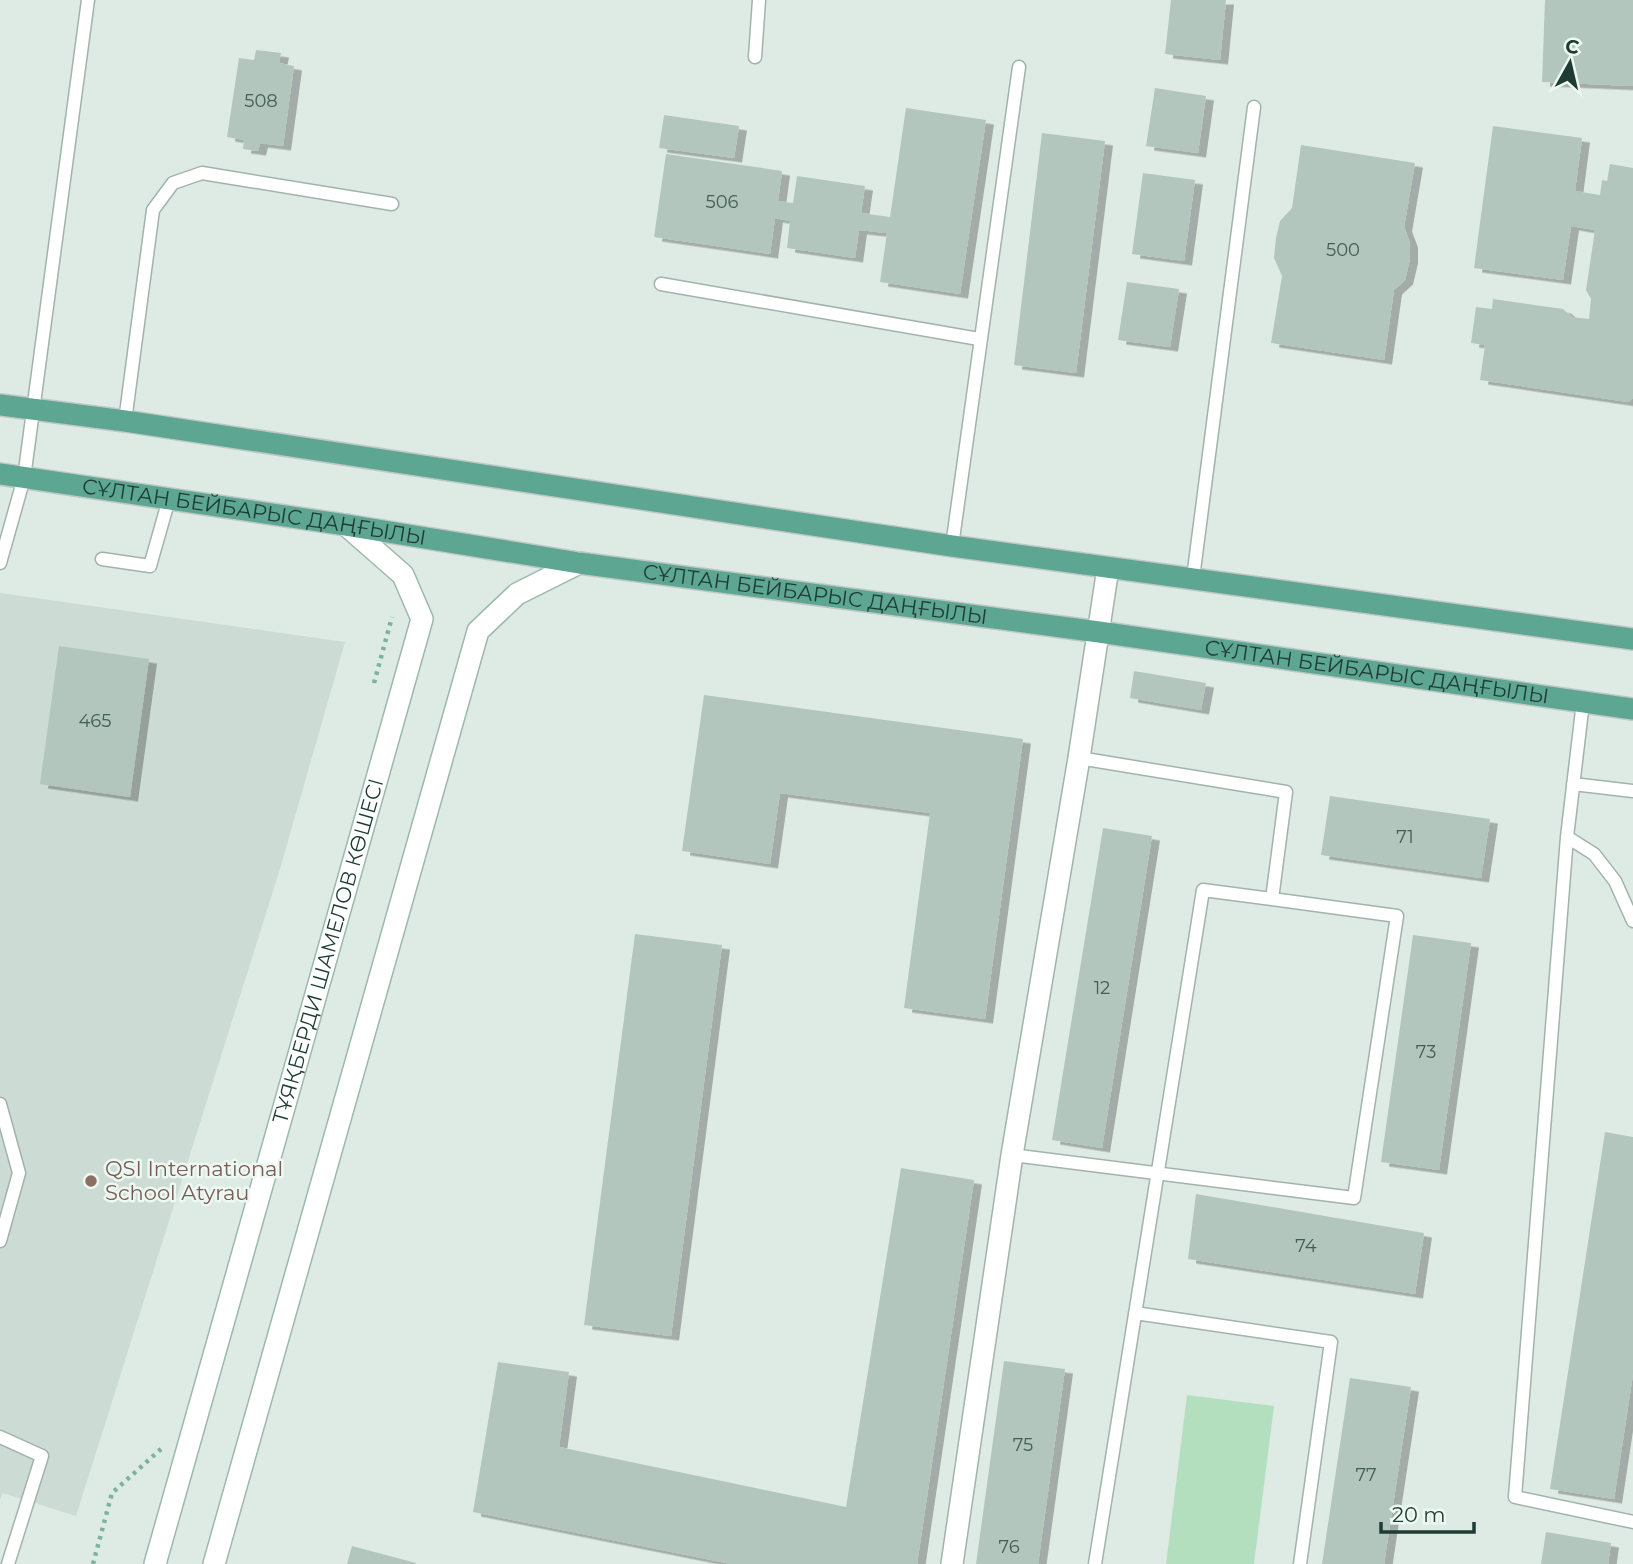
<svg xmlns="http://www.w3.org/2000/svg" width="1633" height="1564" viewBox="0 0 1633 1564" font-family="Montserrat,sans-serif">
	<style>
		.built { fill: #ccdbd4 }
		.green { fill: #b4dfbf }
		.building { fill: #b3c6be; filter: url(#shadow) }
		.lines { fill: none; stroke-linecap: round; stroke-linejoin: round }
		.lane-casing { stroke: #a1b3ac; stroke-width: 15 }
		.street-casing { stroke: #a1b3ac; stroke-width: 24 }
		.secondary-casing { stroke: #9cb8ad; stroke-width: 24 }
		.primary-casing { stroke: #c0c8c6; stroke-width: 24 }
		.path { stroke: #7bb2a0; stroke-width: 4.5; stroke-dasharray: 3.5 5; stroke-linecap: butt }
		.lane { stroke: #fff; stroke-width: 12 }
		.street { stroke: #fff; stroke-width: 21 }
		.secondary { stroke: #fff; stroke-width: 21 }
		.primary { stroke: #5da692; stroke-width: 21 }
		.education-dot { fill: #8d6e63; stroke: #eef8f3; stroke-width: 2.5 }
		.labels { text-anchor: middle; stroke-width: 5; stroke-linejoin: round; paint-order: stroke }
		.number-label { font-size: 18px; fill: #435e56 }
		.street-label { font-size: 21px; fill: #1e3c34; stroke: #eef8f3 }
		.education-label { font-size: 21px; fill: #785e54; stroke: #eef8f3; text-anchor: start }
	</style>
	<defs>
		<filter id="shadow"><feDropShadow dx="8" dy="4.5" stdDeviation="0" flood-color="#0004"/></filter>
	</defs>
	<rect width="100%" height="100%" fill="#deebe5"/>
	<path class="built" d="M0 593 345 642 280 869 76 1516 3 1493 0 1499Z"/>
	<path class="green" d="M1187 1395 1274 1406 1254 1564H1166Z"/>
	<path class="building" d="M1171 0H1226L1220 60 1165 54Z
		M1545 0H1633V86L1542 82Z
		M256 50 281 53 279 63 294 66 283 146 260 143 258 151 243 149 244 140 227 137 239 58 254 60Z
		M1155 88 1206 96 1198 153 1146 146Z
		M906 108 986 120 960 294 880 282 887 233 859 230 855 258 787 248 790 221 775 218 770 254 654 237 666 154 782 171 778 201 793 203 797 176 865 186 861 213 890 217Z
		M664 115 739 126 734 158 659 148Z
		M1493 126 1582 138 1575 191 1600 195 1602 180 1607 181 1610 164 1633 168V398L1628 402 1480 380 1485 345 1471 343 1476 307 1492 309 1493 299 1563 309 1572 317 1589 319 1591 299 1586 290 1595 230 1571 226 1563 280 1474 268Z
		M1042 133 1105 141 1076 373 1014 365Z
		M1301 145 1415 163 1404 227 1410 243V259L1405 280 1394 290 1384 360 1271 343 1282 276 1274 258 1276 238 1280 221 1292 208Z
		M1143 173 1195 180 1184 261 1132 254Z
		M1127 282 1179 289 1170 347 1118 340Z
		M59 646 149 659 130 797 40 784Z
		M1134 671 1206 683 1201 710 1130 698Z
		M704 695 1023 739 985 1019 904 1008 930 813 780 793 770 864 682 851Z
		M1330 796 1490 819 1481 878 1321 855Z
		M1103 828 1152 836 1102 1148 1052 1140Z
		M635 934 722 945 671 1336 584 1325Z
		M1413 935 1471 943 1439 1170 1381 1162Z
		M1605 1132 1633 1137V1374L1614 1499 1550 1489Z
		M901 1168 974 1180 917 1564H731L473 1512 498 1362 569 1372 559 1447 846 1507Z
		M1196 1194 1424 1233 1415 1294 1188 1259Z
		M1004 1361 1065 1369 1038 1564H976Z
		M1350 1378 1411 1387 1384 1564H1322Z
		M1546 1532 1611 1543 1608 1564H1541Z
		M352 1546 416 1563V1564H347Z"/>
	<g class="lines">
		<g class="lane-casing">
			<path id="lane" d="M755 57 759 0
				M661 284 979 339
				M125 421 153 210 173 183 202 173 392 204
				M952 546 1019 67
				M102 559 150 566 169 499
				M0 563 24 478 88 0
				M1193 578 1254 107
				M1583 702 1567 837 1594 854 1615 881 1633 921
				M1079 758 1286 792 1272 899 1203 890 1095 1564
				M1573 784 1633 791
				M1567 837 1515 1497 1633 1522
				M0 1104 19 1173 0 1241
				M1012 1155 1354 1198 1397 916 1272 899
				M1135 1313 1331 1342 1300 1564
				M0 1437 42 1456 8 1564"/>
		</g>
		<g class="street-casing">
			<path id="street" d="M952 1564 1012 1155 1079 758 1108 568"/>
		</g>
		<g class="secondary-casing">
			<g id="secondary">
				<path id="s1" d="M155 1564 422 619 403 575 346 525"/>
				<path d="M214 1564 478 631 517 594 579 563"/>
			</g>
		</g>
		<g class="primary-casing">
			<g id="primary">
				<path d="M0 405 125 421 952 546 1633 639"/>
				<path id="s2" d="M0 474 346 525 579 563 1099 632 1633 709"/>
			</g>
		</g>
		<path class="path" d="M374 683 392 617
			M93 1564 112 1493 161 1449"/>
		<use href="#lane" class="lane"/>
		<use href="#street" class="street"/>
		<use href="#secondary" class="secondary"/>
		<use href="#primary" class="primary"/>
	</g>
	<circle class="education-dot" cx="91" cy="1181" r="7"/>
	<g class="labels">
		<g class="number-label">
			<text x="261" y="107">508</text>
			<text x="722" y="208">506</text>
			<text x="1343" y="256">500</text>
			<text x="95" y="727">465</text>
			<text x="1405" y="843">71</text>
			<text x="1102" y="994">12</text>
			<text x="1426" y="1058">73</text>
			<text x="1306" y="1252">74</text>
			<text x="1023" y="1451">75</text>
			<text x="1366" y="1481">77</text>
			<text x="1009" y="1553">76</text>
		</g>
		<g class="street-label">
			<text dy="7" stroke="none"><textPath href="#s2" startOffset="257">СҰЛТАН БЕЙБАРЫС ДАҢҒЫЛЫ</textPath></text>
			<text dy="7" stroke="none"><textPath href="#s2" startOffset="824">СҰЛТАН БЕЙБАРЫС ДАҢҒЫЛЫ</textPath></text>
			<text dy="7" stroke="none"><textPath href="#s2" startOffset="1391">СҰЛТАН БЕЙБАРЫС ДАҢҒЫЛЫ</textPath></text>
			<text dy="7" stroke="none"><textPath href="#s1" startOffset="637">ТҰЯҚБЕРДИ ШАМЕЛОВ КӨШЕСІ</textPath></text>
		</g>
		<g class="education-label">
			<text x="105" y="1176">QSI International<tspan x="105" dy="24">School Atyrau</tspan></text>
		</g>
	</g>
	<g transform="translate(1570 63) rotate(8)" stroke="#eef8f3" stroke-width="5" paint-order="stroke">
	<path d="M0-5L12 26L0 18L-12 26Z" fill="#1e3c34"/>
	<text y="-10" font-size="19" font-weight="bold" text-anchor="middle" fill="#1e3c34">С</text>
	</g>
	<path d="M1381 1522v10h93v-10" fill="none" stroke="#1e3c34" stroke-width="3.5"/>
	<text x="1392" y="1522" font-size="21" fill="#1e3c34" stroke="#eef8f3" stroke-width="5" paint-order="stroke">20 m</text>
</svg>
